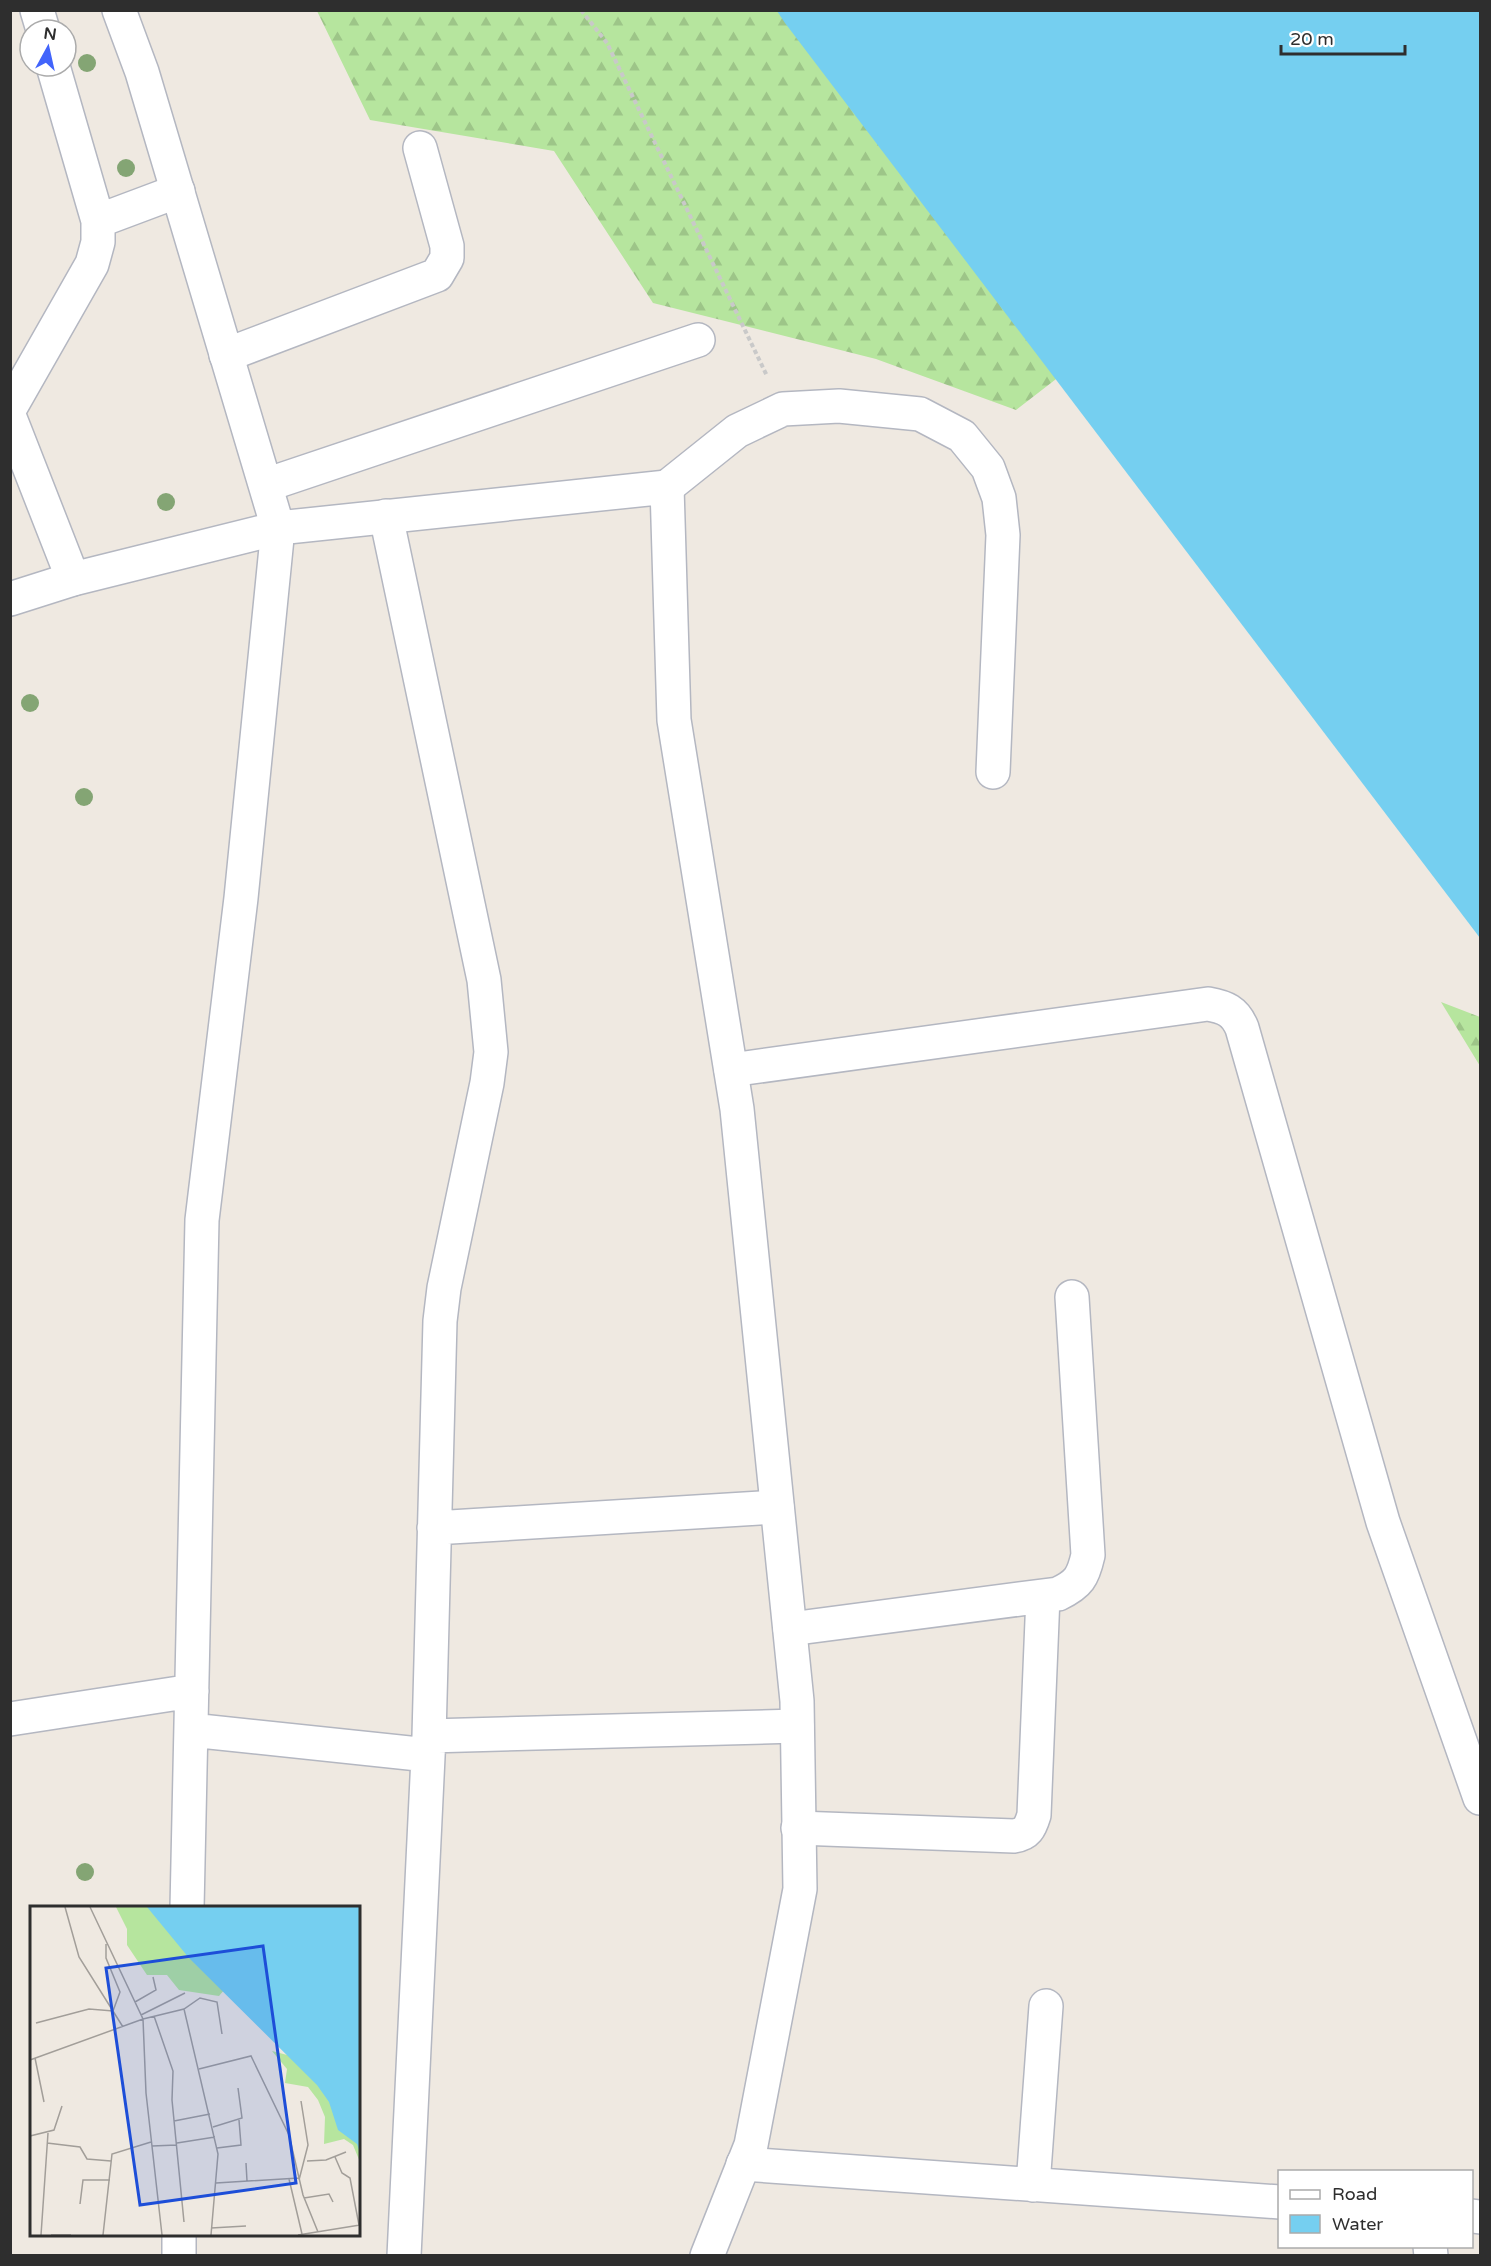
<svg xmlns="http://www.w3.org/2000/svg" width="1491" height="2266" viewBox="0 0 1491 2266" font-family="'Varela Round',sans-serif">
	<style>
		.forest { fill: url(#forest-firs) }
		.water { fill: #75cff0 }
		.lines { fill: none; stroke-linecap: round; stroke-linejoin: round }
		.minor-casing { stroke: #b4b7c1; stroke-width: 36 }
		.tertiary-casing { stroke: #b4b7c1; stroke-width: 36 }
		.path { stroke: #c9c9c9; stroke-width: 4; stroke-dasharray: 4.5 3; stroke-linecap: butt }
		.minor { stroke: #fff; stroke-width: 33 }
		.tertiary { stroke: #fff; stroke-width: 33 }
		.tree { fill: #84a574 }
		.inset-road { fill: none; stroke: #a29e99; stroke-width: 1.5 }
		.view { fill: #1d4ed8; fill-opacity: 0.15; stroke: #1d4ed8; stroke-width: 3 }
		.inset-edge { fill: none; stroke: #2e2e2e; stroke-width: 3 }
	</style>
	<defs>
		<pattern id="forest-firs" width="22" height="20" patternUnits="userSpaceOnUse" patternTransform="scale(1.5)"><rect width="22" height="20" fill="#b6e59e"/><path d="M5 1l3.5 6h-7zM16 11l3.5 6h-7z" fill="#9dc588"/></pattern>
	</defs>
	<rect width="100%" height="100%" fill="#efe9e1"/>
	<path class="forest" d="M317 11H833L1082 359 1016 410 876 359 653 303 554 151 370 120Z
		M1441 1002 1480 1017V1066Z"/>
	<path class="water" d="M777 11H1480V938L785 23Z"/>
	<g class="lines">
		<g class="minor-casing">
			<path id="minor" d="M37 10 43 30
				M98 221 178 191
				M226 355 437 275 447 258V246L420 148
				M10 408 92 264 98 242V221L53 66
				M10 418 73 579
				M266 485 698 340
				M667 487 737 431 783 409 839 406 920 414 962 436 988 468 999 498 1003 535 993 772
				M386 516 484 980 491 1052 487 1083 444 1288 440 1321 429 1736 404 2256
				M731 1070 1208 1004C1225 1007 1235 1011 1242 1028L1383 1522 1480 1798
				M434 1528 777 1507
				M790 1629 1058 1594C1079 1584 1083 1577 1088 1555L1072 1297
				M10 1719 192 1691
				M191 1730 428 1755
				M429 1736 797 1726
				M798 1828 1014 1836C1027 1834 1030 1828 1034 1815L1043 1596
				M187 1908 202 1220 241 898 278 528
				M743 2164 1280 2202
				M1033 2185 1046 2006
				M1472 2216 1480 2217
				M1430 2246 1431 2256
				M179 2256V2234"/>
		</g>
		<g class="tertiary-casing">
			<path id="tertiary" d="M119 10 142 72 278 528
				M10 599 73 579 278 528 667 487 674 720 737 1109 797 1701 800 1889 751 2145 707 2256"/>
		</g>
		<path class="path" d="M581 10 607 43 767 376"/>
		<use href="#minor" class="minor"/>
		<use href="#tertiary" class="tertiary"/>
	</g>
	<g class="tree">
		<circle cx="87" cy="63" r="9"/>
		<circle cx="126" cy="168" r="9"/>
		<circle cx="166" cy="502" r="9"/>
		<circle cx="30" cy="703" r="9"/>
		<circle cx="84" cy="797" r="9"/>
		<circle cx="85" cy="1872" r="9"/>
	</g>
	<g transform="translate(30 1906)">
		<rect width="330" height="330" fill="#efe9e1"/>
		<path d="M86 1H120L195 83 189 90 149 84 137 69H117L97 39V23ZM242 145 261 150 289 178 330 232V256L323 239 314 233 294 238 295 211 288 194 278 181 255 177 257 163Z" fill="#b6e59e"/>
		<path d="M117 1H330V247L327 238 308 224 299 196 287 179 159 52Z" fill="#75cff0"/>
		<path class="inset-road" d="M35 1 49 51 93 121M60 1 113 113 116 187 132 329M105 96 126 84 123 71M154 103 188 248 181 329M111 109 155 87M124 110 143 165 142 194 154 316M6 117 59 103 83 105 90 86 76 52V38M5 152 14 196M0 154 113 113 154 103 170 92 187 96 192 128M169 163 221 150 259 229 273 289 288 326M144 215 180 208M183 221 212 212 208 182M0 230 24 224 32 200M17 237 50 241 57 253 81 255M147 237 185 231M122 240 147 239M187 242 211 239 209 214M305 251 312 267 320 272 329 319M277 255 296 254 316 246M216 257 217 275M259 273 272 328M269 274 278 239 271 195M186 277 269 272M274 292 299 288 303 296M50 298 53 274H80M181 322 216 320M11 329 18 227M21 329H41M73 329 82 248 121 236M268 329 330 319"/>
		<path class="view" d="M233 40 266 277 110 299 76 62Z"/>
		<rect width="330" height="330" class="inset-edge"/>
	</g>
	<rect width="1491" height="2266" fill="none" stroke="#2e2e2e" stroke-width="24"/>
	<rect x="1278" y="2170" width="195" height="78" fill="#ffffff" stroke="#ababab" stroke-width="1.5"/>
	<rect x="1290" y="2190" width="30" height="9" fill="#ffffff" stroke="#ababab" stroke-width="1.5"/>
	<text x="1332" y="2200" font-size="18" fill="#2e2e2e">Road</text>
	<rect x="1290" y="2215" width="30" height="18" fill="#75cff0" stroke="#ababab" stroke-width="1.5"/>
	<text x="1332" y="2230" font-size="18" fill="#2e2e2e">Water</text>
	<g transform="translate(48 48) rotate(8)"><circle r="28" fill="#ffffff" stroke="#ababab" stroke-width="1.5"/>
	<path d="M0-4.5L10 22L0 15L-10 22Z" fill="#4264fb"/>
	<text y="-9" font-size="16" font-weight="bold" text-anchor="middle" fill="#2e2e2e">N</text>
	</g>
	<path d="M1281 45v9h124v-9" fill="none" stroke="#2e2e2e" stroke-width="3"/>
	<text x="1290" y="45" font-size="18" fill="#2e2e2e" stroke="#ffffff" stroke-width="4.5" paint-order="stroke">20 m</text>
</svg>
